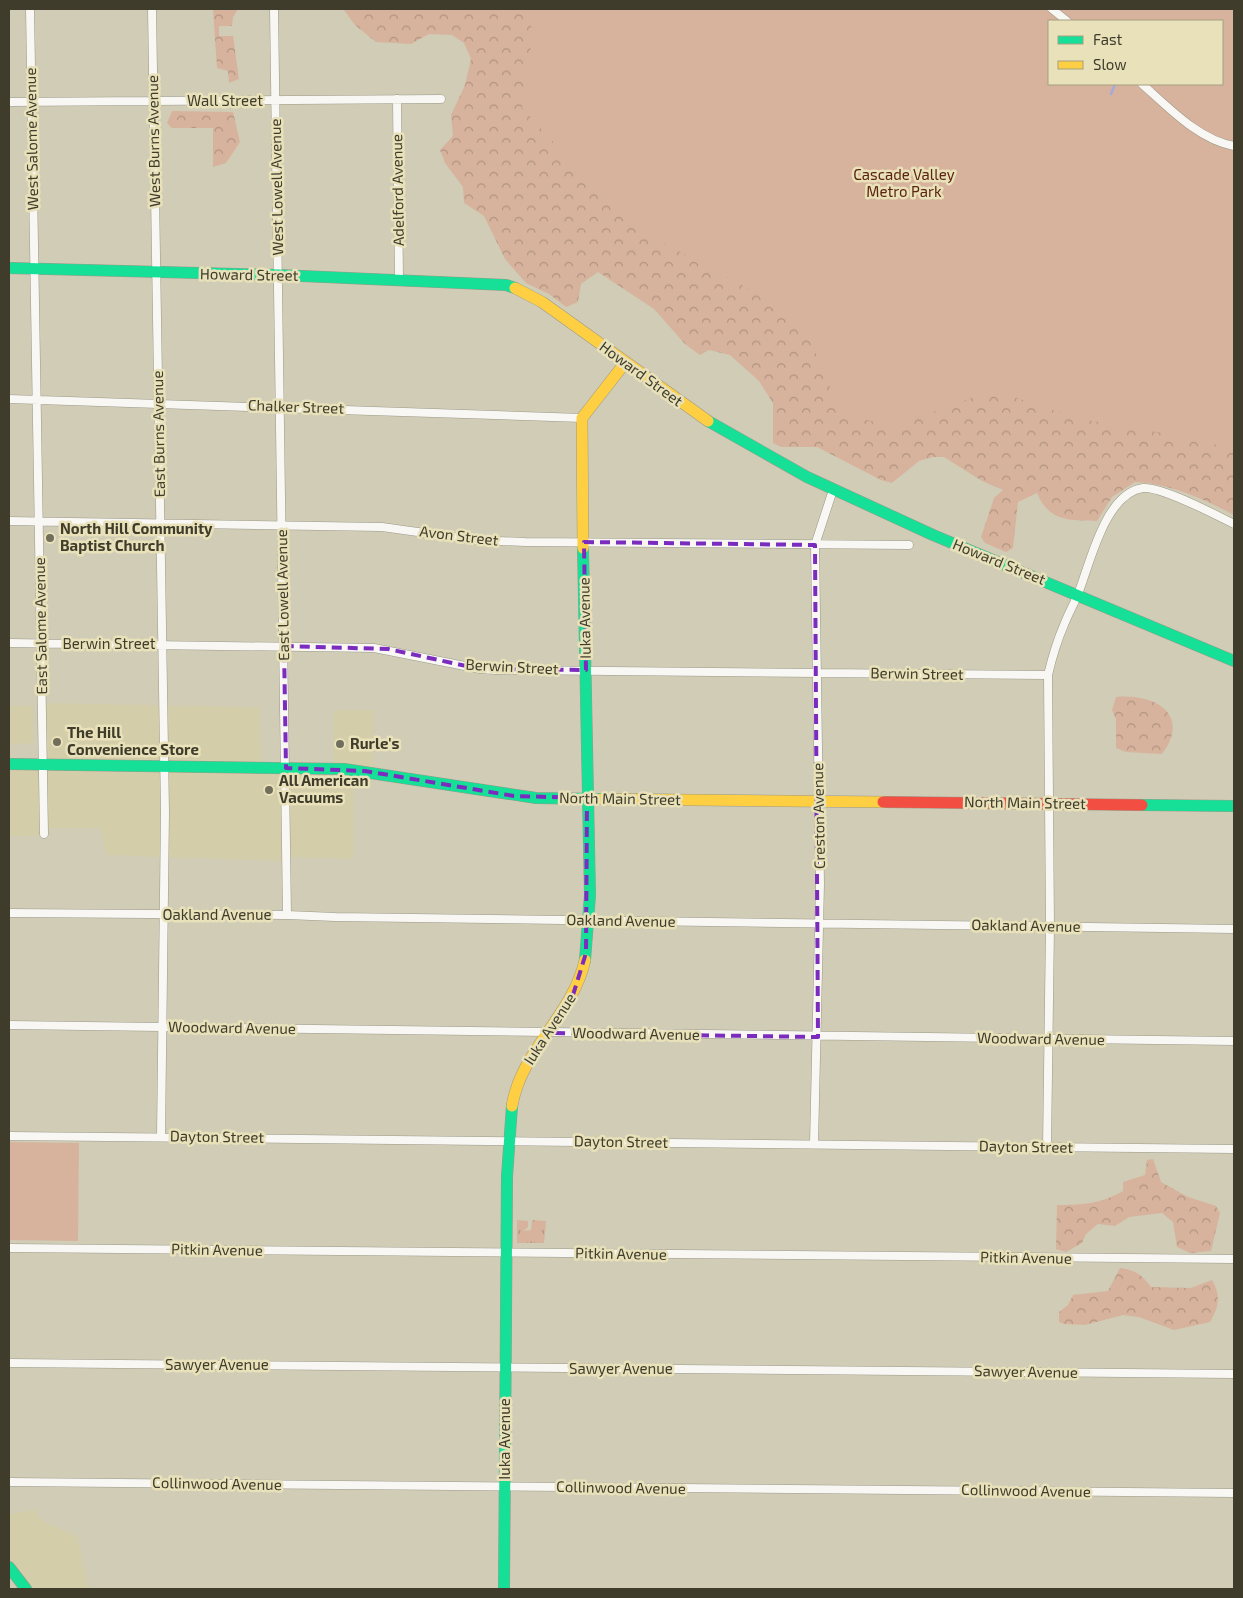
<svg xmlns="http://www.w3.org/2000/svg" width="1243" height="1598" viewBox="0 0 1243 1598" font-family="'Exo 2',sans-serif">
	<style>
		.built { fill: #d3cda9 }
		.grass { fill: url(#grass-tufts) }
		.forest { fill: url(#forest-crowns); fill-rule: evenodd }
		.park { fill: #d7b39d; fill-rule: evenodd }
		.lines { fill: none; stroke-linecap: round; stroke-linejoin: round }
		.stream { stroke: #a6a9dc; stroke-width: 2.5 }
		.street-casing { stroke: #9c9988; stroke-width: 9 }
		.fast-casing { stroke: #9c9988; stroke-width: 12 }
		.slow-casing { stroke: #9c9988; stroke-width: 12 }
		.jam-casing { stroke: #9c9988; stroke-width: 12 }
		.street { stroke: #f8f7f4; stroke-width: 8 }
		.fast { stroke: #16e098; stroke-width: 11 }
		.slow { stroke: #ffcf43; stroke-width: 11 }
		.jam { stroke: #f24e42; stroke-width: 11 }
		.marked { fill: none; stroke: #7b2cbf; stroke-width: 4; stroke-dasharray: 10 6; stroke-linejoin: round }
		.poi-dot { fill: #726e5c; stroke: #e8e1b9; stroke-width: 2 }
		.labels { text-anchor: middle; stroke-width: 5; stroke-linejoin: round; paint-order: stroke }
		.street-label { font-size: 15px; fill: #3f3c2c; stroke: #e8e1b9 }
		.park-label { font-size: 15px; fill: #5c230e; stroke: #e8e1b9 }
		.poi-label { font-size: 15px; font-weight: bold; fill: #3f3c2c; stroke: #e8e1b9; text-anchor: start }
	</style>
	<defs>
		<pattern id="grass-tufts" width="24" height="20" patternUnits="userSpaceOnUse" patternTransform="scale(1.25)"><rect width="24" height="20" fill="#d7b39d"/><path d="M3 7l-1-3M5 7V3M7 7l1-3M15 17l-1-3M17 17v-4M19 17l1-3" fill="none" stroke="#b09380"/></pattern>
		<pattern id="forest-crowns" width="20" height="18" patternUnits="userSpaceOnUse" patternTransform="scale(1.25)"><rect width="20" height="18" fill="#d7b39d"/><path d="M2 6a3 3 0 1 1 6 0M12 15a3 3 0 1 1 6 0" fill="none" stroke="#b09380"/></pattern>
	</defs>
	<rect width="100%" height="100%" fill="#d0ccb6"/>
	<path class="built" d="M42 703 260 707 261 767 286 768V861L106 855 101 828H49L48 836H9V764H44Z
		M9 706H33V743L9 745Z
		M334 710H374L373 772 334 769Z
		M287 770 354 773 353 859 288 857Z
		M35 1510 42 1521 77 1537 89 1589H29L9 1563V1514Z"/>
	<path class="grass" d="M517 1220 528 1221V1227L523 1231 531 1230 532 1220 546 1221 544 1243H517Z"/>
	<path class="forest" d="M213 9H238L233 17 232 26H219V36H233L239 79 229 83 228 71 217 68Z
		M343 9H1234V515C1202 498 1171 484 1135 482L1112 497 1097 521C1069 520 1049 522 1037 493L1018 502 1013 548 1006 552 985 543 981 537 994 498 1003 490 982 481 944 457H933L919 461 892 483 881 480 817 447H781L773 443V403L759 381 730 355 709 350 700 355 685 344 654 309 598 272 581 284 578 302 566 307 549 294 526 283 505 259 484 216 464 203 463 187 445 163 440 150 453 136 451 115 465 85 471 59 464 43 452 35 429 34 411 44 376 42 355 25ZM1049 21H1222V84H1049Z
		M172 111 233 112 240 142 226 163 213 167V128H172L167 123Z
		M1116 697C1154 693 1192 714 1162 754L1126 752 1116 748V719L1112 710Z
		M1153 1159 1161 1182 1188 1197 1216 1206 1220 1213 1211 1251 1190 1253 1177 1247 1173 1222 1162 1213 1129 1217 1115 1226 1098 1224 1086 1234 1082 1243 1066 1252 1056 1249 1057 1205C1081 1205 1101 1204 1123 1191V1182L1145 1175 1147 1160Z
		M1120 1268C1136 1270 1142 1275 1151 1287L1191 1288 1212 1280C1221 1295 1219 1307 1210 1322L1174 1330 1139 1317 1123 1315 1085 1325 1064 1324 1059 1322V1312L1068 1305 1073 1295 1108 1291Z"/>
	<path class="park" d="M514 9H1234V452L1204 440 1080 419 993 390 893 427 841 413 805 328 745 287 647 234 597 190 522 108 533 32 527 13ZM1049 21H1222V84H1049Z
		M9 1142 79 1143 78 1241 9 1240Z"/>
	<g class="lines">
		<path class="stream" d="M1111 94 1115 84"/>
		<g class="street-casing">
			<path id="street" d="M30 9 44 834
				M152 9 165 812 161 1136
				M274 9 287 915
				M1052 9 1067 21
				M1142 84C1168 107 1199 140 1234 146
				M397 99 399 280
				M9 102 441 99
				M9 399 582 418
				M9 521 382 527 475 540 525 542 909 545
				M9 643 374 648 480 669 495 670 1048 675
				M9 913 287 915 335 917 1234 929
				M9 1025 1234 1041
				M9 1136 1234 1149
				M814 1144 820 884 815 545 833 490
				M1047 1147 1050 927 1048 675C1052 658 1057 641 1064 625 1068 614 1074 604 1078 594 1090 564 1105 493 1143 488 1161 486 1216 515 1234 524
				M9 1248 1234 1259
				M9 1363 1234 1374
				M9 1482 1234 1493"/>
		</g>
		<g class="fast-casing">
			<path id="fast" d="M9 268 279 275 506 285 515 288
				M708 421 807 477 933 535 1234 661
				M583 548 590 895 585 960
				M9 764 344 769 536 798 601 799
				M1142 805 1234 806
				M9 1567 26 1589
				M504 1589 507 1176 512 1106"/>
		</g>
		<g class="slow-casing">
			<path id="slow" d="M515 288 542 302 708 421
				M583 548 582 418 625 363
				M601 799 883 802
				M512 1106C521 1050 573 1015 585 960"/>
		</g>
		<g class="jam-casing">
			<path id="jam" d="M883 802 1142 805"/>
		</g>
		<use href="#street" class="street"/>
		<use href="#fast" class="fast"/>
		<use href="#slow" class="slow"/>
		<use href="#jam" class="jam"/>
	</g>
	<path class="marked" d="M584 542 815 545 818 1037 547 1033 573 995 586 953 587 798 514 796 365 771 286 768 284 646 388 649 480 669 586 670Z"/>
	<g class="poi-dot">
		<circle cx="50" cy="538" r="5"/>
		<circle cx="57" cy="742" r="5"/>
		<circle cx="340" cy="744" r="5"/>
		<circle cx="269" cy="790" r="5"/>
	</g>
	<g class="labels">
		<g class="street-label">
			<text x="225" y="106">Wall Street</text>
			<text transform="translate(32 139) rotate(-91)" y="5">West Salome Avenue</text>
			<text transform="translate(154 141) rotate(-91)" y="5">West Burns Avenue</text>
			<text transform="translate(277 187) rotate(-91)" y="5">West Lowell Avenue</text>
			<text transform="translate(398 190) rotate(-91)" y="5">Adelford Avenue</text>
			<text transform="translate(249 275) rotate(1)" y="5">Howard Street</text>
			<text transform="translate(641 374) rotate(36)" y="5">Howard Street</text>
			<text transform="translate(296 407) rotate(2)" y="5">Chalker Street</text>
			<text transform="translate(159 434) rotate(-91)" y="5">East Burns Avenue</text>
			<text transform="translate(459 536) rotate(7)" y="5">Avon Street</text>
			<text transform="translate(999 562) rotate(22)" y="5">Howard Street</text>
			<text transform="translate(283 595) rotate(-91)" y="5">East Lowell Avenue</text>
			<text transform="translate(585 618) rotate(-91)" y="5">Iuka Avenue</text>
			<text transform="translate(41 626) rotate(-91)" y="5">East Salome Avenue</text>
			<text x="109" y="649">Berwin Street</text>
			<text transform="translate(512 667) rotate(3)" y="5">Berwin Street</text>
			<text transform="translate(917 674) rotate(1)" y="5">Berwin Street</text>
			<text transform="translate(620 799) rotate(1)" y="5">North Main Street</text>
			<text transform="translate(1025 803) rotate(1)" y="5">North Main Street</text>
			<text transform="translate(819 816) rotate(-91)" y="5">Creston Avenue</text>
			<text x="217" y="920">Oakland Avenue</text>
			<text transform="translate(621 921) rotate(1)" y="5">Oakland Avenue</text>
			<text transform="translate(1026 926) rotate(1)" y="5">Oakland Avenue</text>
			<text transform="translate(232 1028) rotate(1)" y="5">Woodward Avenue</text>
			<text transform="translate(550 1029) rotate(-57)" y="5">Iuka Avenue</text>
			<text transform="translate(636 1034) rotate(1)" y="5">Woodward Avenue</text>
			<text transform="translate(1041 1039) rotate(1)" y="5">Woodward Avenue</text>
			<text transform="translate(217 1137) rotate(1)" y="5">Dayton Street</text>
			<text transform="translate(621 1142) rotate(1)" y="5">Dayton Street</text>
			<text transform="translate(1026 1147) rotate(1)" y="5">Dayton Street</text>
			<text transform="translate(217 1250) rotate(1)" y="5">Pitkin Avenue</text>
			<text transform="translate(621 1254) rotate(1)" y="5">Pitkin Avenue</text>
			<text transform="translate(1026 1258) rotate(1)" y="5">Pitkin Avenue</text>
			<text x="217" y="1370">Sawyer Avenue</text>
			<text x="621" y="1374">Sawyer Avenue</text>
			<text transform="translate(1026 1372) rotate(1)" y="5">Sawyer Avenue</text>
			<text transform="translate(505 1439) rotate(-90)" y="5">Iuka Avenue</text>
			<text transform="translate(217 1484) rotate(1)" y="5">Collinwood Avenue</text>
			<text transform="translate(621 1488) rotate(1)" y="5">Collinwood Avenue</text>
			<text transform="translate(1026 1491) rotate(1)" y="5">Collinwood Avenue</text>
		</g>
		<g class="park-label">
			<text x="904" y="180">Cascade Valley<tspan x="904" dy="17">Metro Park</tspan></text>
		</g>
		<g class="poi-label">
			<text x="60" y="534">North Hill Community<tspan x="60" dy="17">Baptist Church</tspan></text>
			<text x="67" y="738">The Hill<tspan x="67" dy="17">Convenience Store</tspan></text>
			<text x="350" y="749">Rurle's</text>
			<text x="279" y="786">All American<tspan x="279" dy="17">Vacuums</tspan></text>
		</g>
	</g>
	<rect width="1243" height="1598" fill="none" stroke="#3f3c2c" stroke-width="20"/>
	<rect x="1048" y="20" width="175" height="65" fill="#e8e1b9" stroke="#a49f81"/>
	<rect x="1058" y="36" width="25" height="8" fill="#16e098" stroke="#a49f81"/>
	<text x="1093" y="45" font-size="15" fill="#3f3c2c">Fast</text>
	<rect x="1058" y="61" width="25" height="8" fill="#ffcf43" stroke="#a49f81"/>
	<text x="1093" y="70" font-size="15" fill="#3f3c2c">Slow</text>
</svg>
